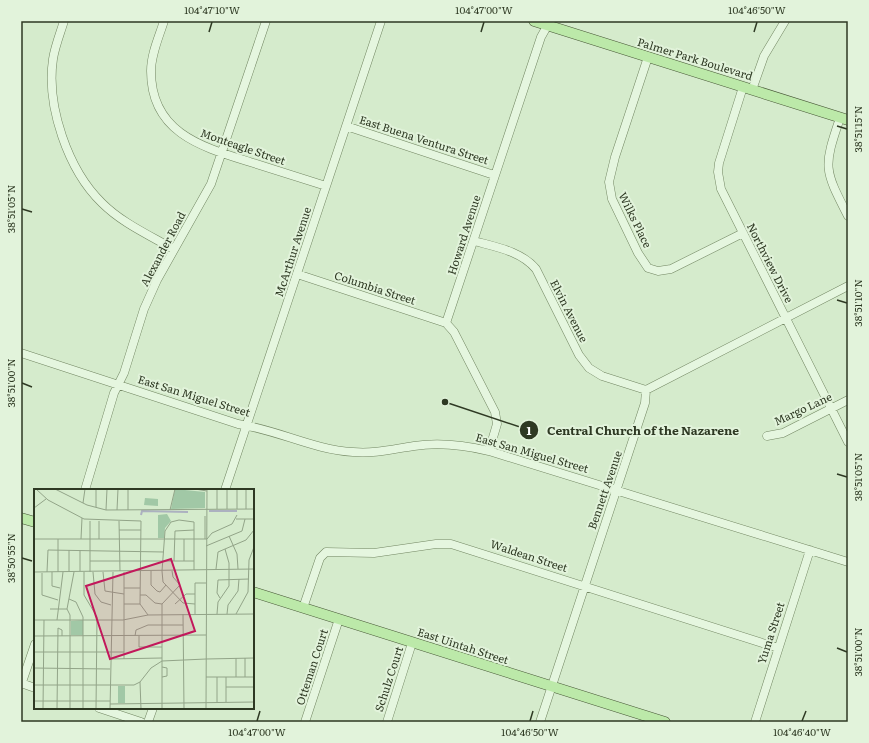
<svg xmlns="http://www.w3.org/2000/svg" width="869" height="743" viewBox="0 0 869 743" font-family="Literata,serif">
	<style>
		.lines { fill: none; stroke-linecap: round; stroke-linejoin: round }
		.minor-casing { stroke: #728662; stroke-width: 9 }
		.major-casing { stroke: #465535; stroke-width: 11 }
		.minor { stroke: #e5f6df; stroke-width: 8 }
		.major { stroke: #bce9a9; stroke-width: 10 }
		.ticks { fill: none; stroke: #2e3923; stroke-width: 1.5 }
		.labels { text-anchor: middle; stroke-width: 4; stroke-linejoin: round; paint-order: stroke }
		.street-label { font-size: 11px; fill: #2e3923; stroke: #e2f3db }
		.inset-river { fill: none; stroke: #acb1c0; stroke-width: 2 }
		.inset-road { fill: none; stroke: #92a488; stroke-width: 1 }
		.view { fill: #c2185b; fill-opacity: 0.15; stroke: #c2185b; stroke-width: 2 }
		.inset-edge { fill: none; stroke: #2e3923; stroke-width: 2 }
		.leader { fill: none; stroke: #2e3923; stroke-width: 1.5 }
		.callout-dot { fill: #2e3923; stroke: #e2f3db; stroke-width: 1.5 }
		.mark-label { font-size: 12px; text-anchor: middle; font-weight: bold; fill: #fff }
		.callout-label { font-size: 12px; text-anchor: middle; font-weight: bold; fill: #2e3923; stroke: #e2f3db; stroke-width: 4; stroke-linejoin: round; paint-order: stroke }
		.neatline { fill: none; stroke: #2e3923; stroke-width: 1.5 }
		.ticks-label { font-size: 10px; text-anchor: middle; fill: #2e3923 }
	</style>
	<rect width="100%" height="100%" fill="#d5ebcc"/>
	<g class="lines">
		<g class="minor-casing">
			<path id="minor" d="M64 21C60 34 55 46 53 59 46 106 68 170 102 203 122 223 149 235 173 249
				M164 21C159 37 151 54 151 71 151 133 202 147 250 162 275 170 300 178 326 186
				M648 57 615 157 609 182 612 199 638 253 648 268 658 271 671 269 743 233
				M743 87 719 163 718 172 721 189 848 442
				M752 90 764 56 785 21
				M840 118C823 168 824 169 848 216
				M346 126 494 175
				M474 241C496 247 521 251 536 269L579 355 589 368 602 376 646 390
				M297 274 446 323
				M21 353 238 424C278 430 314 450 353 452 374 454 393 449 414 446 439 442 464 445 489 451L848 562
				M767 436 783 433 848 400
				M489 451 497 424 495 412 454 332 446 323 541 37 550 21
				M85 490 114 393 124 373 144 309 157 280 211 184 266 21
				M225 490 381 21
				M303 608 320 558 326 552 374 553 436 544H451L778 648
				M21 683 35 688
				M21 685 35 644
				M99 708 141 722
				M148 722 153 708
				M305 722 339 619
				M387 722 412 643
				M540 722 645 403 646 390 848 286
				M755 722 810 550"/>
		</g>
		<g class="major-casing">
			<path id="major" d="M534 21 848 120
				M21 518 35 522
				M253 592 665 722"/>
		</g>
		<use href="#minor" class="minor"/>
		<use href="#major" class="major"/>
	</g>
	<path class="ticks" d="M209 32 212 22M481 32 484 22M754 32 757 22M837 126 847 129M22 209 32 212M837 300 847 303M22 383 32 387M837 474 847 477M22 558 32 561M837 648 847 652M257 721 260 711M530 721 533 711M802 721 806 711"/>
	<g class="labels">
		<g class="street-label">
			<text transform="translate(695 59) rotate(17)" y="4">Palmer Park Boulevard</text>
			<text transform="translate(424 140) rotate(18)" y="4">East Buena Ventura Street</text>
			<text transform="translate(243 147) rotate(19)" y="4">Monteagle Street</text>
			<text transform="translate(635 220) rotate(64)" y="4">Wilks Place</text>
			<text transform="translate(464 235) rotate(-72)" y="4">Howard Avenue</text>
			<text transform="translate(163 249) rotate(-62)" y="4">Alexander Road</text>
			<text transform="translate(293 252) rotate(-72)" y="4">McArthur Avenue</text>
			<text transform="translate(770 263) rotate(63)" y="4">Northview Drive</text>
			<text transform="translate(375 288) rotate(18)" y="4">Columbia Street</text>
			<text transform="translate(569 311) rotate(63)" y="4">Elvin Avenue</text>
			<text transform="translate(194 396) rotate(17)" y="4">East San Miguel Street</text>
			<text transform="translate(803 409) rotate(-25)" y="4">Margo Lane</text>
			<text transform="translate(532 453) rotate(16)" y="4">East San Miguel Street</text>
			<text transform="translate(605 490) rotate(-71)" y="4">Bennett Avenue</text>
			<text transform="translate(529 556) rotate(18)" y="4">Waldean Street</text>
			<text transform="translate(771 633) rotate(-72)" y="4">Yuma Street</text>
			<text transform="translate(463 646) rotate(18)" y="4">East Uintah Street</text>
			<text transform="translate(312 667) rotate(-72)" y="4">Otteman Court</text>
			<text transform="translate(389 679) rotate(-72)" y="4">Schulz Court</text>
		</g>
	</g>
	<g transform="translate(34 489)">
		<rect width="220" height="220" fill="#d5ebcc"/>
		<path d="M141 0 171 3V19L137 20ZM111 9 124 10V17L110 16ZM133 25 137 32 131 39 130 49H124V26ZM49 131V146H37V132ZM84 197H91V214H84Z" fill="#a1c8a6"/>
		<path class="inset-river" d="M175 22H203M107 26 108 22 154 23"/>
		<path class="inset-road" d="M2 0 14 11 50 30 107 32 106 115 114 126M21 0 53 16 72 21 220 20M161 0 173 2M212 0V20M49 14 51 0M62 18V0M0 19 12 10M183 20V0M193 20V0M203 20V0M72 21 73 0M83 21 84 0M94 21V0M136 21 141 0M202 30H220M85 32 86 82M85 41H107M195 47 203 65 204 80M0 50H173L178 44 198 35 203 26M47 50 48 29M65 50V32M171 50V27M172 57 208 42 211 30M56 72H160M140 72 141 42 160 41M150 72V50M182 80 184 63 212 51 220 41M46 82V61M117 82V96L123 102 126 103 132 96M128 82 131 42 137 33 145 31 160 33V81M128 82 129 93 149 114 161 115M0 83 220 80M13 83 14 61 130 63M18 83V97L26 99M24 83V50M35 83V61M50 83V106L63 128 62 220M56 83V32M59 83 61 105 67 113 77 116M69 83 71 102 90 105M8 84V106L24 111M90 99H106M161 105V94H172M106 106H112L121 114 128 115M186 109 183 104 184 91 215 90M35 110 42 113 49 128V220M90 115H106M141 115 152 105H161V125M16 120H33M149 125 150 220M183 125 184 113 195 97V74L191 60M193 125 194 116 204 102 205 90M202 125 214 103 215 71 220 58M0 131H89L114 126 220 125M23 131 29 83M0 147 172 146M101 147 102 141 114 136H149M105 147V158H128M0 163H90M76 170 128 169M90 170V83M172 170 220 169M0 179 76 180M128 188 133 187V179L128 178M172 188H220M202 188V169M211 188V169M106 193 107 220M0 196H100L106 193 117 179 128 172 172 170M192 198H220M0 212H76M183 213V188M192 213V188M76 215 220 213M9 220 10 131M23 220 24 139 28 141V147M36 220V126L33 120 40 83M76 220 79 83M128 220V115L146 96 139 88 138 82M172 220 173 0"/>
		<path class="view" d="M137 70 161 142 76 170 52 97Z"/>
		<rect width="220" height="220" class="inset-edge"/>
	</g>
	<path class="leader" d="M445 402L529 430"/>
	<g class="callout-dot">
		<circle cx="445" cy="402" r="4"/>
		<circle cx="529" cy="430" r="10"/>
	</g>
	<g class="mark-label">
		<text x="529" y="435">1</text>
	</g>
	<g class="callout-label">
		<text x="643" y="435">Central Church of the Nazarene</text>
	</g>
	<rect width="869" height="743" fill="none" stroke="#e2f3db" stroke-width="44"/>
	<rect x="22" y="22" width="825" height="699" class="neatline"/>
	<g class="ticks-label">
		<text x="212" y="14">104°47'10"W</text>
		<text x="484" y="14">104°47'00"W</text>
		<text x="757" y="14">104°46'50"W</text>
		<text transform="translate(858 129) rotate(-90)" y="4">38°51'15"N</text>
		<text transform="translate(11 209) rotate(-90)" y="4">38°51'05"N</text>
		<text transform="translate(858 303) rotate(-90)" y="4">38°51'10"N</text>
		<text transform="translate(11 383) rotate(-90)" y="4">38°51'00"N</text>
		<text transform="translate(858 477) rotate(-90)" y="4">38°51'05"N</text>
		<text transform="translate(11 558) rotate(-90)" y="4">38°50'55"N</text>
		<text transform="translate(858 652) rotate(-90)" y="4">38°51'00"N</text>
		<text x="257" y="736">104°47'00"W</text>
		<text x="530" y="736">104°46'50"W</text>
		<text x="802" y="736">104°46'40"W</text>
	</g>
</svg>
